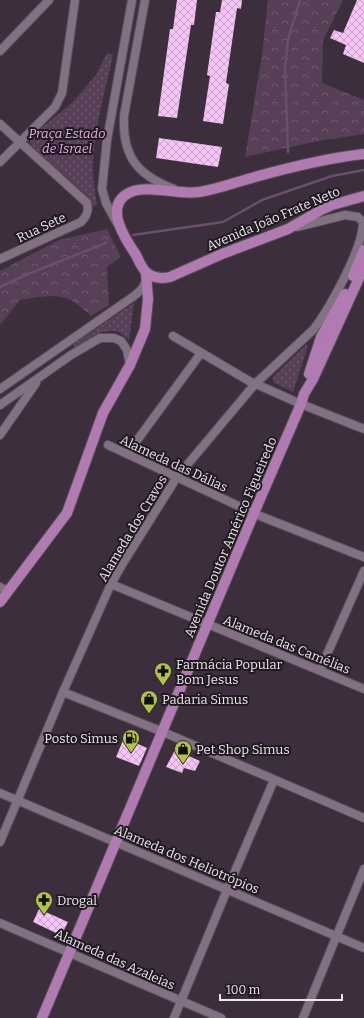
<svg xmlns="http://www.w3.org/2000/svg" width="364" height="1018" viewBox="0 0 364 1018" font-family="Bitter,serif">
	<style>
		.forest { fill: url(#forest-crowns) }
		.park { fill: url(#park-dots) }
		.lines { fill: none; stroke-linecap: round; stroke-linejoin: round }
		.stream { stroke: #6a4e6c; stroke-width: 2.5 }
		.building { fill: url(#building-cross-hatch) }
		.minor-casing { stroke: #594c59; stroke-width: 10 }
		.major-casing { stroke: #594c59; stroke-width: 12 }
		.minor { stroke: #827182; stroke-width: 8 }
		.major { stroke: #af7bb0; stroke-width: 10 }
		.labels { text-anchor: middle; stroke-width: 4; stroke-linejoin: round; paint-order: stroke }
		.park-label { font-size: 13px; font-style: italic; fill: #e8a8e9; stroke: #201920 }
		.street-label { font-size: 13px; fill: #eee5ee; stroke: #201920 }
		.poi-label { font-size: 13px; fill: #eee5ee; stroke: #201920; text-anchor: start }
	</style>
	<defs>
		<pattern id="forest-crowns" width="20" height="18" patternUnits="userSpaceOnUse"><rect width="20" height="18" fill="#583f58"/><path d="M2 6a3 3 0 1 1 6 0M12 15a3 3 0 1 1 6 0" fill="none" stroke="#705b70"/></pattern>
		<pattern id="park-dots" width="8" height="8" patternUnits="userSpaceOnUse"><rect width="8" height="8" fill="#583f58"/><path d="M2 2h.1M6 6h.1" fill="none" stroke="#705b70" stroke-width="1.8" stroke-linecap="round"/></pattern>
		<pattern id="building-cross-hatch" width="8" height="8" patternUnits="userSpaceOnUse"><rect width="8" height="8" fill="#f4c4f4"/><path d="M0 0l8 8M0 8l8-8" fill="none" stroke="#c9a4c9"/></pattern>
	</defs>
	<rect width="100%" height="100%" fill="#3d2e3d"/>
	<path class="forest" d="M268 0H343L323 40 322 83 364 100V134L318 141 245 157 262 55Z
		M107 229 121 257 107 267 109 305 91 316C83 309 75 301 65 298 52 294 33 298 20 300L0 325V271L59 240Z"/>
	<path class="park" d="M107 53 113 55C105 92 93 130 93 167 93 180 95 192 97 204L94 206 86 195 31 145 30 141 33 135 73 102 96 75Z
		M134 303 129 341C127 339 125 336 122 334 107 324 87 340 75 348L73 344Z
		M306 345 308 346 293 392 273 382V377Z"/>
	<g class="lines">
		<path class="stream" d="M288 152 285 70 288 39 300 0
			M133 235 223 222 262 200 332 176 364 170
			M0 287 28 274 106 243"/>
	</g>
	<path class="building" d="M177 0H197L194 25H191L177 118 158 116 170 29H173Z
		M222 0H242L241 9 237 8 226 83 229 84 223 124 203 121 210 76 207 75 216 12H220Z
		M357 0H364V63L343 54 346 45 330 38 334 30 343 33Z
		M159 138 222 147 218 167 156 158Z
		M124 738 147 748 139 766 116 757Z
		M175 750 200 761 195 771 184 768 182 773 166 767Z
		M39 909 68 922 63 932 56 933 33 922Z"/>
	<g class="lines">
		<g class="minor-casing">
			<path id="minor" d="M145 0 124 116C122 156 137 175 174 189
				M0 51 49 0
				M0 124 87 203C89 211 87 216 81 222L0 259
				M0 162 55 107 62 93 75 0
				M117 223 106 203 102 189 107 140 132 0
				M173 336 249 381 301 404 364 429
				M0 389 134 296 141 290 147 280
				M0 405 71 355 100 338H114L121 341 127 350 130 365
				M0 435 36 383
				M108 445 260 516 364 557
				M127 454 201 353
				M111 584 364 689
				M0 587 8 591
				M320 670 364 571
				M63 692 163 732 364 818
				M0 793 364 948
				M0 842 63 692 111 584 123 563 177 477 255 384 314 329C330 307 363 249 363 222L358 217 345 215 297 227
				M0 923 221 1018
				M174 1018 227 890 274 780
				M303 1018 364 869"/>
		</g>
		<g class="major-casing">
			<path id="major" d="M364 154C327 158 291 167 255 177 236 182 218 189 199 192 178 195 144 183 127 194 104 208 126 240 136 255 139 261 142 269 147 273 154 278 162 279 170 277L222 254 288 229 321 210 332 205 364 196
				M353 276 364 250
				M309 374 321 337 345 294
				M0 602 67 513 103 413 130 365 145 329 148 299 146 273
				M42 1018 254 513 301 404 304 394 313 379 364 267"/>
		</g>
		<use href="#minor" class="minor"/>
		<use href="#major" class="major"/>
	</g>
	<defs>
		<g id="pharmacy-pin" transform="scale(0.9)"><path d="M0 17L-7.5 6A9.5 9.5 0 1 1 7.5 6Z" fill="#b3c24b" stroke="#201920"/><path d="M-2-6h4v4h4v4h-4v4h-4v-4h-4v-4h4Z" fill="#111"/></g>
		<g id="shop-pin" transform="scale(0.9)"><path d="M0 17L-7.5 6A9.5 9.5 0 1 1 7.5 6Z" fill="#b3c24b" stroke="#201920"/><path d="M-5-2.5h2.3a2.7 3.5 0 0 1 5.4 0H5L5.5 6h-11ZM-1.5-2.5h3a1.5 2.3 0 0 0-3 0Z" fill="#111"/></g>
		<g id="fuel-pin" transform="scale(0.9)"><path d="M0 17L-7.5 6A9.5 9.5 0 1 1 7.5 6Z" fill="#b3c24b" stroke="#201920"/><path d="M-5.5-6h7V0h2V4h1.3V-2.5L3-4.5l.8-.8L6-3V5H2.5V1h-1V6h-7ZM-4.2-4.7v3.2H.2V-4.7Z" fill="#111"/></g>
	</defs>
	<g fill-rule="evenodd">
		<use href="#pharmacy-pin" x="163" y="671"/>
		<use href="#shop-pin" x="149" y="699"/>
		<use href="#fuel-pin" x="131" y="738"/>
		<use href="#shop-pin" x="183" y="749"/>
		<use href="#pharmacy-pin" x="44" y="900"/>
	</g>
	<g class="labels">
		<g class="park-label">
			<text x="67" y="138">Praça Estado<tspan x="67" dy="15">de Israel</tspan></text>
		</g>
		<g class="street-label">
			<text transform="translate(273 218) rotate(-23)" y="5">Avenida João Frate Neto</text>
			<text transform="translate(41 227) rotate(-25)" y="5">Rua Sete</text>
			<text transform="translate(174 463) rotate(25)" y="5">Alameda das Dálias</text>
			<text transform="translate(132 528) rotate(-59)" y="5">Alameda dos Cravos</text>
			<text transform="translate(230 537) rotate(-67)" y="5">Avenida Doutor Américo Figueiredo</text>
			<text transform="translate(287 644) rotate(22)" y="5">Alameda das Camélias</text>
			<text transform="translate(187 859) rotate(23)" y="5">Alameda dos Heliotrópios</text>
			<text transform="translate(115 959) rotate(24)" y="5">Alameda das Azaleias</text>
		</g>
		<g class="poi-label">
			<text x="176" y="669">Farmácia Popular<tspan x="176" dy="15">Bom Jesus</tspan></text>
			<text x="162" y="704">Padaria Simus</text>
			<text x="118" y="743" text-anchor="end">Posto Simus</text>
			<text x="196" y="754">Pet Shop Simus</text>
			<text x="57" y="905">Drogal</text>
		</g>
	</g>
	<path d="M220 994v6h122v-6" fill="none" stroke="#eee5ee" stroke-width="2"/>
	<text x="226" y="994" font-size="12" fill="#eee5ee" stroke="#201920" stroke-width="3" paint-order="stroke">100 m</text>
</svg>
